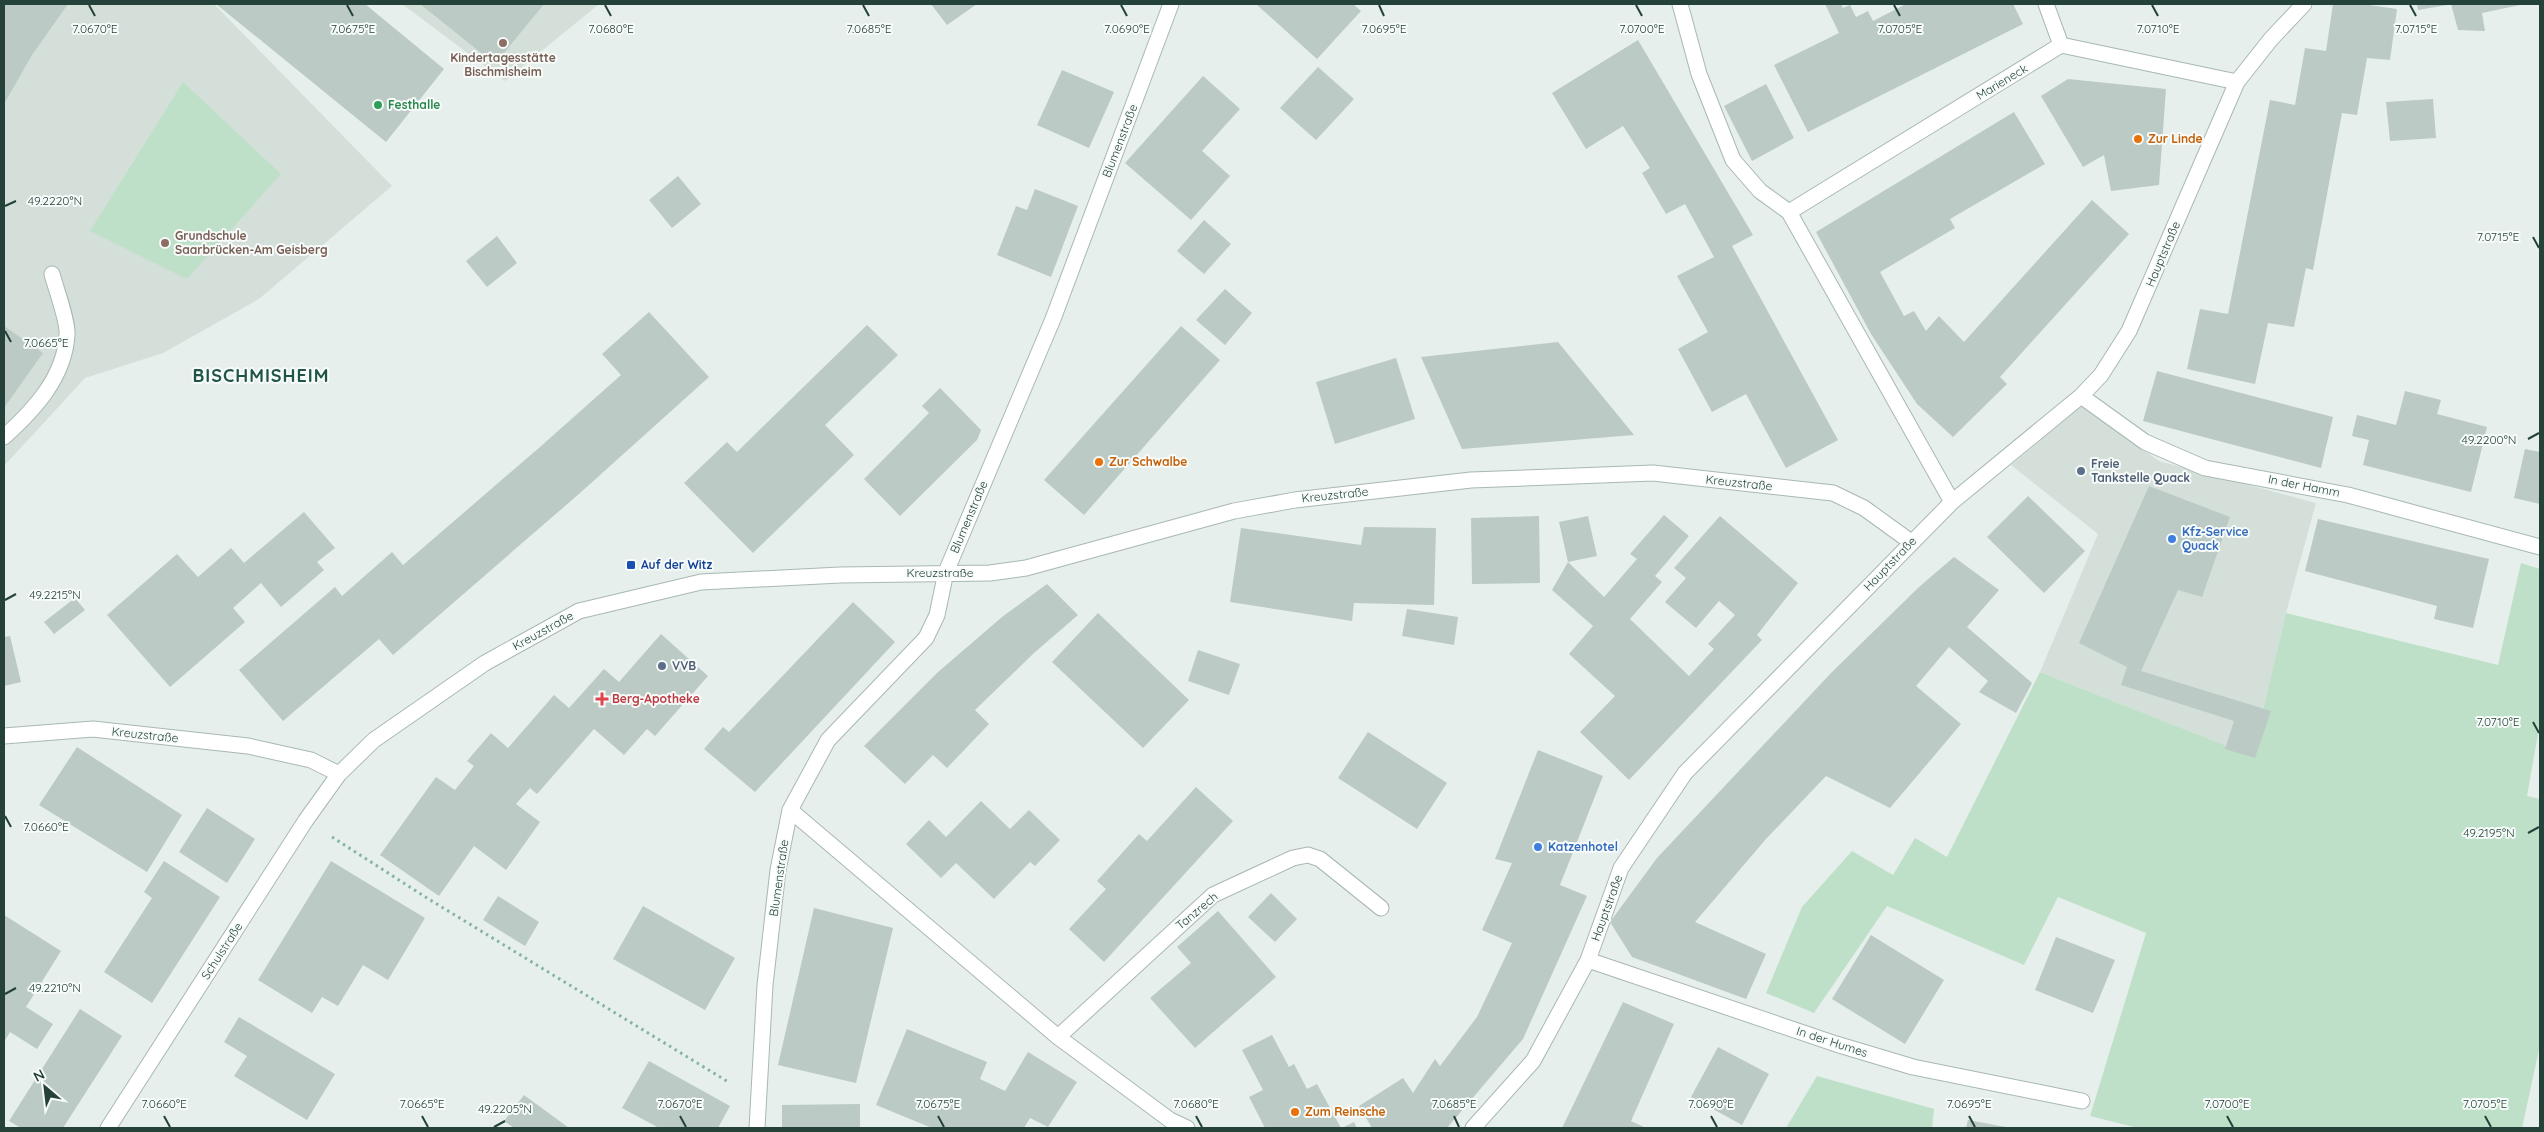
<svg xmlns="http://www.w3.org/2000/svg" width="2544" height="1132" viewBox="0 0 2544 1132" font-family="Quicksand,sans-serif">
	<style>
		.built { fill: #d4dfda }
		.green { fill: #bfe0c8 }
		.building { fill: #bbcac4 }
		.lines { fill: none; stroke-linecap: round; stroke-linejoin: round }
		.minor-casing { stroke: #a8b8b2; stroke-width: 17 }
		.path { stroke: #86b3a5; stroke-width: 3; stroke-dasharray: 2.5 4; stroke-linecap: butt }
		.minor { stroke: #fff; stroke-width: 15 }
		.ticks { fill: none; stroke: #24423a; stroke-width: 2 }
		.education-dot { fill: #8d6e63; stroke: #f7fbf9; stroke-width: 2 }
		.leisure-dot { fill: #2e9e5b; stroke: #f7fbf9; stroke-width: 2 }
		.food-dot { fill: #e8710a; stroke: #f7fbf9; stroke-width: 2 }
		.service-dot { fill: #5c6f8a; stroke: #f7fbf9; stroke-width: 2 }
		.shop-dot { fill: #3f7fe0; stroke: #f7fbf9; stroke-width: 2 }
		.transit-dot { fill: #1a4fb4; stroke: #f7fbf9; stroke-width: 2 }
		.health-dot { fill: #e0444e; stroke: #f7fbf9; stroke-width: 2 }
		.labels { text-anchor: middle; stroke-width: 4; stroke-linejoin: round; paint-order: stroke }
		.education-label { font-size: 12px; font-weight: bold; fill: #785e54; stroke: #f7fbf9 }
		.street-label { font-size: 12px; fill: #24423a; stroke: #f7fbf9 }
		.leisure-label { font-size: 12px; font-weight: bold; fill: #27864d; stroke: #f7fbf9; text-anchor: start }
		.food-label { font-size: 12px; font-weight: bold; fill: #c56008; stroke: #f7fbf9; text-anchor: start }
		.service-label { font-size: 12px; font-weight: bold; fill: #4e5e75; stroke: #f7fbf9; text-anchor: start }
		.shop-label { font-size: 12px; font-weight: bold; fill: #366cbe; stroke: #f7fbf9; text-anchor: start }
		.transit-label { font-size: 12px; font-weight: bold; fill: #164399; stroke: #f7fbf9; text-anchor: start }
		.health-label { font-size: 12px; font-weight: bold; fill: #be3a42; stroke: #f7fbf9; text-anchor: start }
		.district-label { font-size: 18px; font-weight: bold; letter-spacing: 1px; fill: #1f5548; stroke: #f7fbf9 }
		.ticks-label { font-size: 12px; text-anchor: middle; fill: #24423a; stroke: #f7fbf9; stroke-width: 4; stroke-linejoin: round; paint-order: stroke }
	</style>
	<rect width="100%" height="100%" fill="#e6efeb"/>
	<path class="built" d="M4 4H214L392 186 259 299 163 353 85 378 4 466Z
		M402 4H599L505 81Z
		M2082 406 2159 461 2316 503 2286 613 2252 756 2040 672 2098 534 2011 465Z"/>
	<path class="green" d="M183 82 281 174 187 279 90 231Z
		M2521 563 2540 569V723L2527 796 2540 799V1045L2522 1128H2138L2090 1116 2146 933 2058 897 2024 965 1887 906 1814 1013 1766 993 1802 907 1852 851 1893 875 1915 838 1947 857 2040 672 2252 756 2286 613 2498 665Z
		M1817 1076 1934 1109 1932 1128H1786Z"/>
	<path class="building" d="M4 4H68L32 55 4 104Z
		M216 4H365L444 69 386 142Z
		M420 4H544L495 64Z
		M931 4H977L947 25Z
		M1256 4H1353L1361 11 1317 59Z
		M1825 4H1841L1843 8 1850 5 1856 17 1868 11 1873 21 1906 4H2013L2023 24 1808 132 1774 65 1839 33Z
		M2333 4H2362L2397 9 2390 60 2367 58 2357 115 2342 113 2313 270 2306 268 2294 327 2268 323 2255 384 2187 369 2200 309 2228 314 2270 100 2295 105 2305 48 2326 51Z
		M2417 4H2447V5L2418 10Z
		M2451 4H2520V5L2482 13 2485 31 2458 30Z
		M1638 40 1753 235 1732 246 1838 440 1786 468 1746 394 1712 412 1678 349 1708 332 1677 276 1714 257 1685 204 1666 214 1642 173 1650 168 1623 126 1586 149 1552 93Z
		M1318 67 1354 99 1316 140 1280 108Z
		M1062 70 1114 92 1089 148 1037 125Z
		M1203 76 1240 109 1202 151 1230 176 1191 220 1125 163Z
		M2068 79 2166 89 2159 185 2111 191 2104 155 2083 167 2041 96Z
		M1766 84 1794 138 1752 161 1724 106Z
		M2433 99 2436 138 2390 141 2386 102Z
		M2014 112 2045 164 1950 219 1955 228 1880 272 1904 316 1914 311 1926 331 1939 316 1964 342 2092 200 2129 234 2000 377 2007 384 1953 437 1917 404 1871 334 1816 232Z
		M678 176 701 204 672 228 649 200Z
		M1035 189 1078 206 1051 277 997 255 1016 206 1027 210Z
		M1204 220 1231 244 1204 274 1177 251Z
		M497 236 517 263 487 287 466 261Z
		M1225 289 1252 313 1225 345 1196 320Z
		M649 312 709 377 580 493 393 655 379 639 283 721 239 670 335 587 342 596 392 552 403 565 540 447 621 375 602 354Z
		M867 325 898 355 825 425 854 455 753 553 684 483 727 442 737 452Z
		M4 326 43 353 4 408Z
		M1181 326 1220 360 1084 515 1044 480Z
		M1558 342 1634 435 1462 449 1421 357Z
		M1396 358 1415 419 1335 444 1316 382Z
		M2157 371 2333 417 2321 468 2143 421Z
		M940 388 981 430 977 440 900 516 864 479 929 413 922 406Z
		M2405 391 2441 400 2437 414 2487 427 2471 492 2363 465 2369 440 2352 436 2357 415 2396 425Z
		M2525 449 2540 452V504L2514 498Z
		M2149 486 2230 517 2202 597 2178 590 2141 671 2271 711 2255 758 2225 749 2234 721 2121 685 2127 667 2079 643Z
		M2028 496 2085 551 2044 593 1987 537Z
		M304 512 335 548 317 562 324 570 281 607 261 583 233 608 245 622 170 687 107 615 177 554 198 577 231 548 244 563Z
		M1664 515 1689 536 1655 576 1662 582 1630 619 1689 676 1714 649 1708 644 1735 615 1719 601 1696 628 1665 602 1686 578 1674 568 1720 516 1798 583 1757 635 1762 640 1629 780 1580 732 1615 696 1569 654 1593 626 1552 590 1568 562 1559 522 1588 516 1597 556 1568 562 1604 597 1637 559 1630 554Z
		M1539 516 1540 583 1472 584 1471 518Z
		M2318 519 2489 559 2473 628 2434 619 2437 606 2305 571Z
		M1364 527 1436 528 1434 605 1354 603 1352 621 1230 602 1241 528 1361 545Z
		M1954 557 1999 590 1967 627 2032 683 2016 713 1979 692 1988 681 1949 647 1916 686 1961 724 1890 808 1826 776 1766 839 1695 922 1766 954 1746 999 1632 957 1610 922 1657 858 1832 672 1919 587Z
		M1047 584 1078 615 1034 653 975 710 989 724 947 768 933 755 905 784 864 746 937 673 1002 617Z
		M75 598 85 610 54 634 44 622Z
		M853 602 895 642 755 792 704 749 723 727 729 732Z
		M1407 609 1458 617 1454 645 1402 636Z
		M1098 613 1189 700 1143 748 1052 662Z
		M661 634 708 676 655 736 647 729 624 755 594 729 537 794 530 788 516 804 540 822 506 870 474 846 439 896 380 855 436 777 455 790 474 766 467 761 491 733 508 748 554 695 569 708 604 669 619 682Z
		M10 636 21 682 4 686V637Z
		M1198 650 1240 664 1229 695 1188 681Z
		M1368 732 1447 783 1417 829 1338 778Z
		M77 747 182 815 147 872 39 805Z
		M1538 750 1603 776 1560 885 1587 896 1523 1039 1447 1128H1372L1359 1106 1403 1078 1413 1093 1435 1059 1440 1066 1477 1017 1512 943 1482 930 1512 863 1495 859Z
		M1196 787 1233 821 1104 962 1069 929 1106 889 1097 881 1139 834 1147 841Z
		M981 801 1010 829 1029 810 1060 840 1035 866 1030 862 994 899 956 863 941 878 906 844 929 820 946 837Z
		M207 808 255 839 227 883 179 852Z
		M164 861 220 897 152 1003 104 972 152 898 144 892Z
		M331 861 425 918 388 980 363 965 338 1006 322 997 312 1013 258 980Z
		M1271 893 1297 919 1275 942 1248 917Z
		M498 896 539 922 525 946 483 920Z
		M643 906 735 958 705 1010 613 959Z
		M814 908 893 928 856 1083 778 1065Z
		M1218 911 1276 977 1195 1048 1150 998 1191 963 1177 947Z
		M4 915 61 951 26 1007 53 1024 37 1049 10 1032 4 1042Z
		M1871 935 1944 980 1905 1044 1832 999Z
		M2056 937 2115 960 2093 1013 2035 990Z
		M1623 1002 1674 1024 1631 1121 1646 1128H1562Z
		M80 1009 122 1036 63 1128H21L9 1121Z
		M239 1017 335 1074 307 1120 234 1076 247 1056 224 1042Z
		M907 1029 987 1062 980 1079 1005 1091 1028 1052 1077 1082 1048 1127 1030 1118 1024 1128H932L876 1105Z
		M1272 1035 1289 1067 1294 1064 1307 1089 1317 1084 1341 1128H1265L1249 1097 1263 1090 1242 1050Z
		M1718 1047 1769 1074 1742 1125 1691 1097Z
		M649 1061 730 1106 718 1128H659L622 1108Z
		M524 1095 569 1128H514L504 1121Z
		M860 1104V1128H782V1105Z
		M1968 1120 2006 1127V1128H1966Z
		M1354 1122 1357 1128H1342Z"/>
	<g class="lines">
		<g class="minor-casing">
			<path id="minor" d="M1680 4 1699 74 1733 160 1760 191 1789 212 1952 502
				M2046 4 2061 45
				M1789 212 2061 45 2237 82
				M2081 396 2145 442 2205 468 2348 495 2540 547
				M4 437C34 410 65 377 67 334 68 321 56 289 52 274
				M4 736 93 729 248 746 311 760 339 774
				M790 810 1058 1037 1170 1120 1187 1128
				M1588 960 1836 1044 1913 1067 2082 1101
				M1058 1037 1213 895 1293 858 1308 855 1320 859 1381 908
				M108 1128 306 820 339 774 374 740 485 663 579 611 701 582 840 575 990 573 1026 568 1234 511 1295 500 1471 480 1653 473 1833 493 1864 508 1911 542
				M757 1128 765 985 778 870 790 810 828 740 926 638 937 615 946 572 1053 319 1171 4
				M1473 1128 1533 1061 1588 960 1621 868 1685 773 1952 502 2081 396 2101 375 2129 331 2237 82 2271 39 2304 4"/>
		</g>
		<path class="path" d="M332 837 427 898 730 1083"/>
		<use href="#minor" class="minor"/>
	</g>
	<path class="ticks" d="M89 5 95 16M347 5 353 16M605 5 611 16M863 5 869 16M1121 5 1127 16M1379 5 1384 16M1636 5 1642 16M1894 5 1900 16M2152 5 2158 16M2410 5 2416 16M5 206 16 201M2533 237 2539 248M5 331 11 342M2528 439 2539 433M5 600 16 594M2533 722 2539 733M5 816 11 827M2528 833 2539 827M5 994 16 988M164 1116 170 1127M422 1116 428 1127M680 1116 686 1127M938 1116 944 1127M1196 1116 1202 1127M1454 1116 1459 1127M1711 1116 1717 1127M1969 1116 1975 1127M2227 1116 2233 1127M2485 1116 2491 1127M494 1127 505 1121"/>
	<g class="education-dot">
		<circle cx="503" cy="43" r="5"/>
		<circle cx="165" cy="243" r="5"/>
	</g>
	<circle class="leisure-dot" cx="378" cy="105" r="5"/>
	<g class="food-dot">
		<circle cx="2138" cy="139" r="5"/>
		<circle cx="1099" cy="462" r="5"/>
		<circle cx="1295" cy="1112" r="5"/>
	</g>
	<g class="service-dot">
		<circle cx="2081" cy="471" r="5"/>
		<circle cx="662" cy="666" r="5"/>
	</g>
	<g class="shop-dot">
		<circle cx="2172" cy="539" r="5"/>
		<circle cx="1538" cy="847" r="5"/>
	</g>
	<rect class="transit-dot" x="626" y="560" width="10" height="10" rx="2.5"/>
	<path class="health-dot" d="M599.5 691.5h5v5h5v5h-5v5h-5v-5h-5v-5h5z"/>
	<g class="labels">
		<g class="education-label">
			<text x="503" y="62">Kindertagesstätte<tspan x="503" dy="14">Bischmisheim</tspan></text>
			<text x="175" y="240" text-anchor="start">Grundschule<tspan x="175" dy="14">Saarbrücken-Am Geisberg</tspan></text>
		</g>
		<g class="street-label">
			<text transform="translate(2002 82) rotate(-31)" y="4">Marieneck</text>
			<text transform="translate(1120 141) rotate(-69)" y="4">Blumenstraße</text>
			<text transform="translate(2163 254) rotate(-67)" y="4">Hauptstraße</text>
			<text transform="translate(1739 483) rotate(6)" y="4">Kreuzstraße</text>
			<text transform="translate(2304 486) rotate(11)" y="4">In der Hamm</text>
			<text transform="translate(1335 495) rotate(-6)" y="4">Kreuzstraße</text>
			<text transform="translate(969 517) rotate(-67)" y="4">Blumenstraße</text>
			<text transform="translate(1890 564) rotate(-46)" y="4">Hauptstraße</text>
			<text x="940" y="577">Kreuzstraße</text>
			<text transform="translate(543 631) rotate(-29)" y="4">Kreuzstraße</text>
			<text transform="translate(145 735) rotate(6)" y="4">Kreuzstraße</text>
			<text transform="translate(779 878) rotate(-82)" y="4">Blumenstraße</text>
			<text transform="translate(1607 908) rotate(-70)" y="4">Hauptstraße</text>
			<text transform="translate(1197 911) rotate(-40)" y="4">Tanzrech</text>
			<text transform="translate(222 951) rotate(-57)" y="4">Schulstraße</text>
			<text transform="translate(1832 1042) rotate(18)" y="4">In der Humes</text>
		</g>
		<g class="leisure-label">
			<text x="388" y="109">Festhalle</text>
		</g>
		<g class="food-label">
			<text x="2148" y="143">Zur Linde</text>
			<text x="1109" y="466">Zur Schwalbe</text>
			<text x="1305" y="1116">Zum Reinsche</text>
		</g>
		<g class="service-label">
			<text x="2091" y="468">Freie<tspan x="2091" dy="14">Tankstelle Quack</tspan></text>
			<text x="672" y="670">VVB</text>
		</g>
		<g class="shop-label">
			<text x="2182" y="536">Kfz-Service<tspan x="2182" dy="14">Quack</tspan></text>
			<text x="1548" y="851">Katzenhotel</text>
		</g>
		<g class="transit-label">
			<text x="641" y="569">Auf der Witz</text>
		</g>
		<g class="health-label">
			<text x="612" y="703">Berg-Apotheke</text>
		</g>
		<g class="district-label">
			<text x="261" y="382">BISCHMISHEIM</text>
		</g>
	</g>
	<g class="ticks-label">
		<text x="95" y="33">7.0670°E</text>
		<text x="353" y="33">7.0675°E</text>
		<text x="611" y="33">7.0680°E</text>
		<text x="869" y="33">7.0685°E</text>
		<text x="1127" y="33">7.0690°E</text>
		<text x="1384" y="33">7.0695°E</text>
		<text x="1642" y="33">7.0700°E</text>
		<text x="1900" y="33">7.0705°E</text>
		<text x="2158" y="33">7.0710°E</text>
		<text x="2416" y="33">7.0715°E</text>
		<text x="55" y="205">49.2220°N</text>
		<text x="2498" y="241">7.0715°E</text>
		<text x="46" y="347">7.0665°E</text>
		<text x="2489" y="444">49.2200°N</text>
		<text x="55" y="599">49.2215°N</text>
		<text x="2498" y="726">7.0710°E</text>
		<text x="46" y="831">7.0660°E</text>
		<text x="2489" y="837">49.2195°N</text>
		<text x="55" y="992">49.2210°N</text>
		<text x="164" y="1108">7.0660°E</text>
		<text x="422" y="1108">7.0665°E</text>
		<text x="680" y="1108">7.0670°E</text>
		<text x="938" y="1108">7.0675°E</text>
		<text x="1196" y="1108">7.0680°E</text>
		<text x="1454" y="1108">7.0685°E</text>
		<text x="1711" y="1108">7.0690°E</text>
		<text x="1969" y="1108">7.0695°E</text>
		<text x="2227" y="1108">7.0700°E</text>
		<text x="2485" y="1108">7.0705°E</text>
		<text x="505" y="1113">49.2205°N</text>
	</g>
	<rect width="2544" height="1132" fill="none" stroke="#24423a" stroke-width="10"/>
	<g transform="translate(45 1087) rotate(332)" stroke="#f7fbf9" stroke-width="4" paint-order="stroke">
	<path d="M0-4L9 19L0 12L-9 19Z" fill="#24423a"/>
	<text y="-8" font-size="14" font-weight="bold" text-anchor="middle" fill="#24423a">N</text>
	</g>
</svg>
